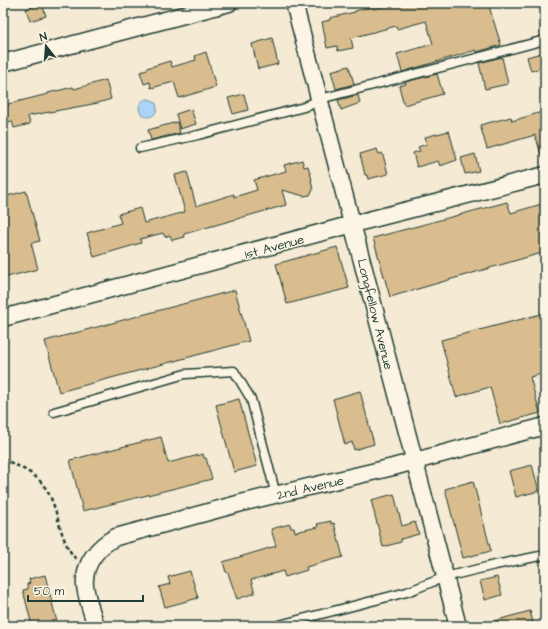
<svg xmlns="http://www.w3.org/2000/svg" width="548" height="629" viewBox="0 0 548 629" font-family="'Architects Daughter',sans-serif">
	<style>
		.water { fill: #acd4f6; stroke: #7498a8 }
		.building { fill: #d9bd8e; stroke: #1f3d34 }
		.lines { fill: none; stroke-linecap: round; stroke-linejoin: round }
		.lane-casing { stroke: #1f3d34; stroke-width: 11 }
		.street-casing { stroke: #1f3d34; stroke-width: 19 }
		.path { stroke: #1f3d34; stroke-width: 2.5; stroke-dasharray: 4 3; stroke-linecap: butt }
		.lane { stroke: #fcf5e5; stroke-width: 8 }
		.street { stroke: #fcf5e5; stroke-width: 16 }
		.labels { text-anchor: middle; stroke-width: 3; stroke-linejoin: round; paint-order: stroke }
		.street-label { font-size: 13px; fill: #1f3d34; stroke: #fcf5e5 }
	</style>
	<rect width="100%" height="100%" fill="#f5ead4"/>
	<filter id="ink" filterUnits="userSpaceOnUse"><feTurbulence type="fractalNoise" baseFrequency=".025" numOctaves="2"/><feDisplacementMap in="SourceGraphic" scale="8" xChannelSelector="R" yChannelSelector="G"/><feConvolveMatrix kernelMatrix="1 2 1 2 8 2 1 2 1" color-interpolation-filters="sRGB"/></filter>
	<g filter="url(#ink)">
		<path class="water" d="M139 108a9 9 0 1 1 18 0a9 9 0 1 1-18 0Z"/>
		<path class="building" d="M397 3H488L501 45 477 52 476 50 402 72 397 54 433 44 426 21 397 29 396 26 351 38 353 48 338 51 337 46 327 48 322 22 330 20V18L355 12V11L373 6 374 9Z
			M42 4 46 16 30 21 26 9Z
			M272 38 278 64 258 69 252 44Z
			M206 52 216 87 179 98 174 82 151 88 150 82 144 84 140 72 147 70V68L170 61 172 67 196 60 195 56Z
			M545 52V67L531 71 527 57Z
			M502 57 508 84 485 89 479 63Z
			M349 66 354 84 336 89 331 71Z
			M437 74 443 94 404 105 399 86 406 84 405 82Z
			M106 80 111 99 98 103 28 116 30 124 14 128 12 121 8 122 5 108 8 107V104L48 94V93L73 87 74 89Z
			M244 94 248 110 233 114 228 98Z
			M358 95 360 103 341 110 338 100Z
			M191 109 196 124 180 129 176 114Z
			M545 111V156L542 157 535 135 487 149 480 125 511 117 512 121Z
			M177 122 180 133 151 140 148 130Z
			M449 131 457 160 440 166 438 161 417 167 413 153 420 151 418 147 427 144 425 137Z
			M377 149 379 154 382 153 383 155 388 174 368 179 367 175H365L360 154Z
			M475 154 479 171 465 174 461 158Z
			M302 160 304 167 308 166 312 180H311L313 190 310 195 304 196 282 190 286 205 184 234 185 237 172 240 170 235 165 237 163 233 140 239 141 243 94 257 87 233 121 223 118 214 140 208 144 223 185 212 175 175 187 172 196 206 234 194V197L257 190 254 180 286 171 284 165Z
			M26 191 40 241 31 243 38 269 3 278V197Z
			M507 202 511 213 545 203V252L390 297 373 238Z
			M337 247 349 288 287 304 276 264Z
			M235 290 249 341 59 392 45 341Z
			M545 313V373L530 377 540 413 500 424 490 387 456 397 441 340Z
			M360 391 374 444 354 450 352 442 345 445 333 399Z
			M239 399 257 466 234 472 216 405Z
			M161 437 168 463 203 454 204 458H206L212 479 83 511 70 460Z
			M532 465 539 491 516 497 509 471Z
			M473 481 491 551 463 558 445 489Z
			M394 494 402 526 415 522 419 534 401 539V542L383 547 371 500Z
			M331 521V524L334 523 343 557 306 567 307 570 285 577 283 571 251 580 255 593 237 599 228 573 226 572 223 562 276 546 271 529 290 524 291 528H294L295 532 318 527 317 524Z
			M190 571 198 598 165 607 159 587 170 584 168 577Z
			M45 575 58 626H32L23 590 28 589 27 584 30 583 29 579Z
			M497 577 502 595 485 600 480 581Z
			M530 611 534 626H491L490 622Z"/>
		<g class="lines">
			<g class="lane-casing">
				<path id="lane" d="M140 148 198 135 304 107 320 99 545 40
					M54 412 185 374 234 371 251 399 276 495
					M275 626 407 592 445 577 495 565 545 555"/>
			</g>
			<g class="street-casing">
				<path id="street" d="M294 3 458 626
					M3 63 229 3
					M3 318 353 224 545 175
					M96 626C92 613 87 600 85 586 83 564 98 546 116 537L245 502 393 467 545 426"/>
			</g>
			<path class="path" d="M3 459C16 465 30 471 40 481 60 502 56 537 76 559"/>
			<use href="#lane" class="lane"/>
			<use href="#street" class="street"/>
		</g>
	</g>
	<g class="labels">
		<g class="street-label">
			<text transform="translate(274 246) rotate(-15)" y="5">1st Avenue</text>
			<text transform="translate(376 314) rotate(76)" y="5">Longfellow Avenue</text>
			<text transform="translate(310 487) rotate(-13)" y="5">2nd Avenue</text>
		</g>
	</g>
	<rect width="548" height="629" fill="none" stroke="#fcf5e5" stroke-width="16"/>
	<rect x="8" y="8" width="532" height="613" fill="none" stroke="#1f3d34" stroke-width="1.5" filter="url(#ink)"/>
	<g transform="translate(46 46) rotate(343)" stroke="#fcf5e5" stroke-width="3" paint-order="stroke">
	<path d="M0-3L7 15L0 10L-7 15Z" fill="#1f3d34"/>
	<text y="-6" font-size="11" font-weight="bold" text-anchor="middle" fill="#1f3d34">N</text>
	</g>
	<path d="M28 595v6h115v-6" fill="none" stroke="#1f3d34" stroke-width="2"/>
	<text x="34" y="595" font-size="12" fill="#1f3d34" stroke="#fcf5e5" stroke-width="3" paint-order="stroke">50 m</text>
</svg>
